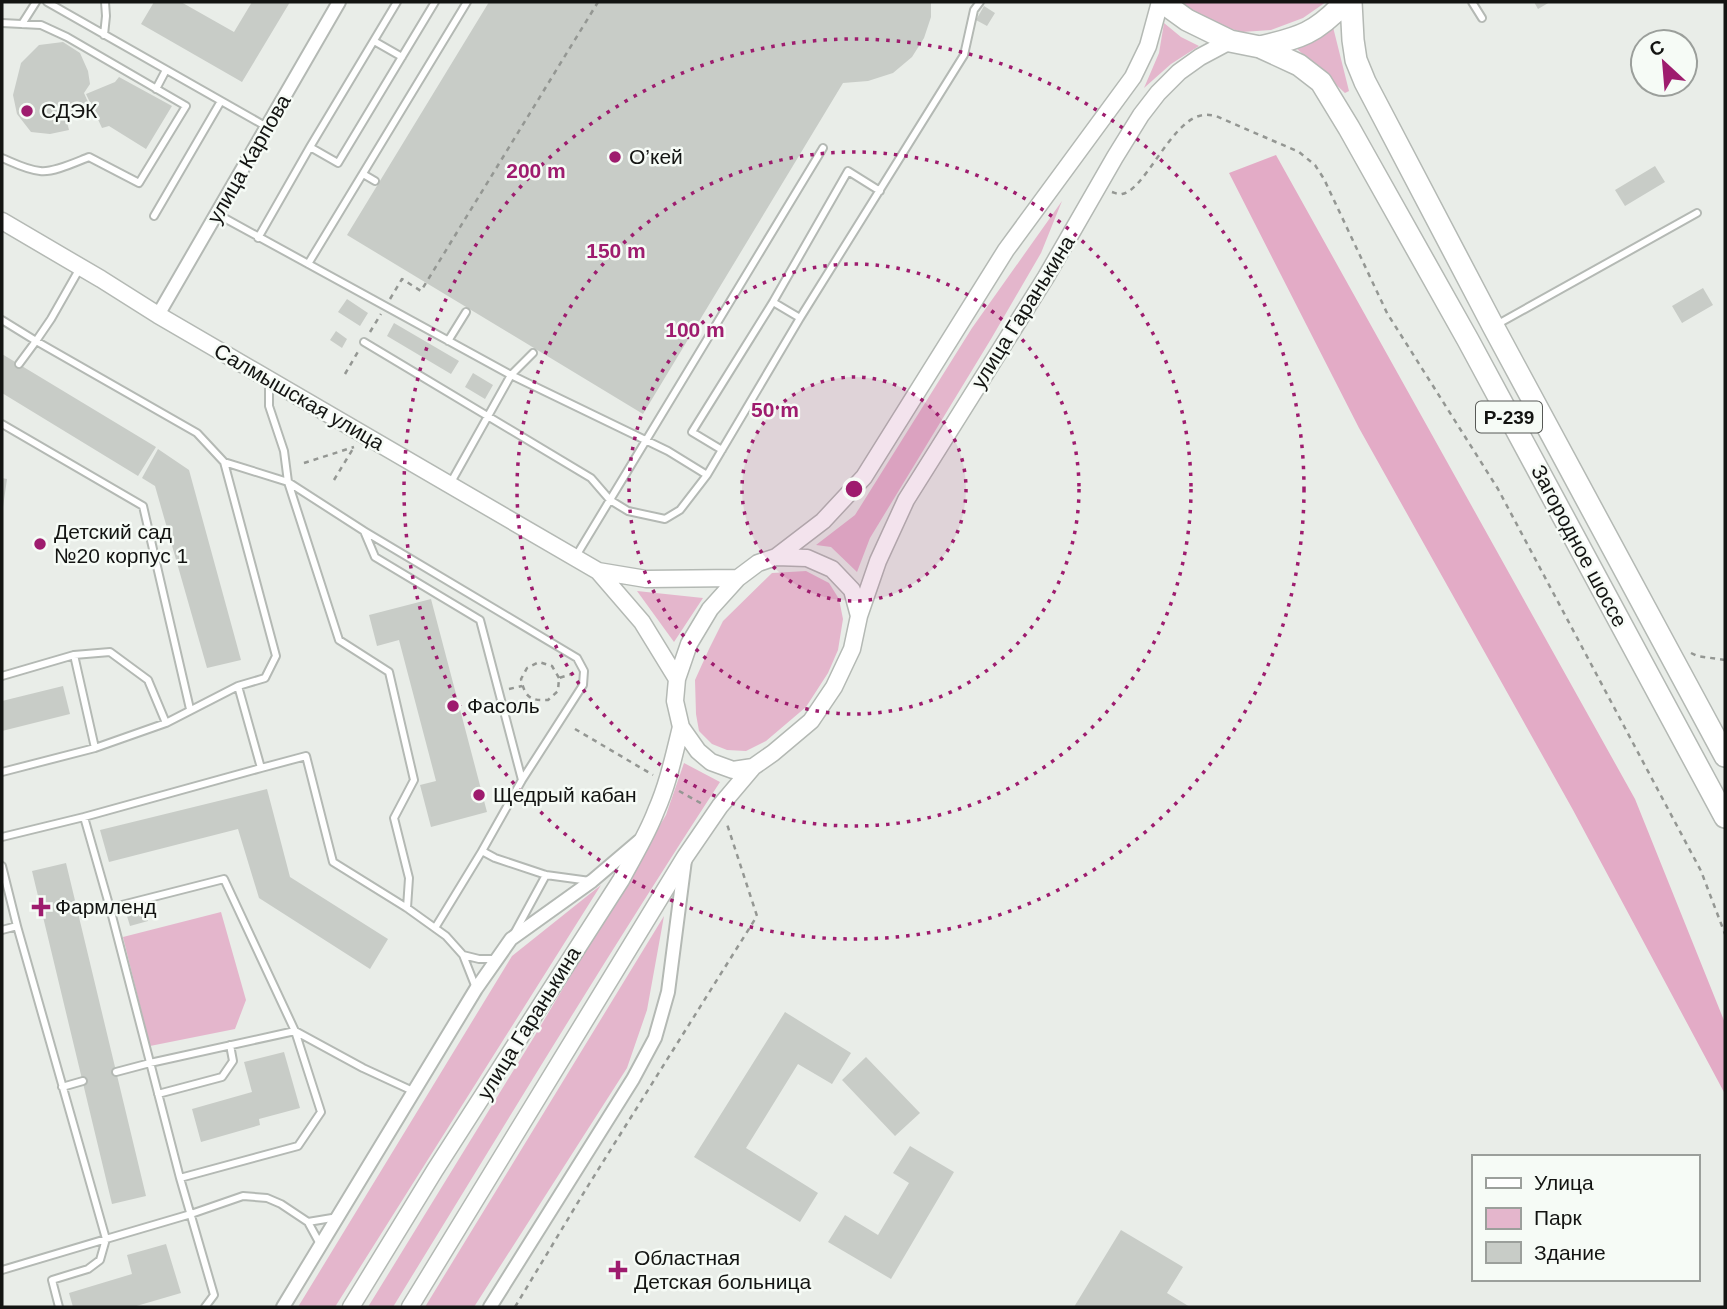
<svg xmlns="http://www.w3.org/2000/svg" width="1727" height="1309" viewBox="0 0 1727 1309" font-family="Helvetica,sans-serif">
	<style>
		.green { fill: #e4b6cc }
		.forest { fill: #e3abc6 }
		.building { fill: #c8ccc7 }
		.lines { fill: none; stroke-linecap: round; stroke-linejoin: round }
		.lane-casing { stroke: #b4b9b4; stroke-width: 10 }
		.street-casing { stroke: #b4b9b4; stroke-width: 16 }
		.secondary-casing { stroke: #b4b9b4; stroke-width: 19 }
		.highway-casing { stroke: #b4b9b4; stroke-width: 24 }
		.path { stroke: #949793; stroke-width: 2.5; stroke-dasharray: 5 5; stroke-linecap: butt }
		.lane { stroke: #fff; stroke-width: 6 }
		.street { stroke: #fff; stroke-width: 12 }
		.secondary { stroke: #fff; stroke-width: 16 }
		.highway { stroke: #fff; stroke-width: 21 }
		.ring { fill: none; stroke: #9e1c6e; stroke-width: 3.5; stroke-dasharray: 3.5 7 }
		.poi-dot { fill: #9e1c6e; stroke: #f6fbf6; stroke-width: 2.5 }
		.labels { text-anchor: middle; stroke-width: 5; stroke-linejoin: round; paint-order: stroke }
		.shield { fill: #f6fbf6; stroke: #575956; stroke-width: 2 }
		.shield-label { font-size: 19px; font-weight: bold; fill: #131412 }
		.poi-label { font-size: 21px; fill: #131412; stroke: #f6fbf6; text-anchor: start }
		.street-label { font-size: 21px; fill: #131412; stroke: #f6fbf6 }
		.centre { fill: #9e1c6e; stroke: #f6fbf6; stroke-width: 3.5 }
		.ring-label { font-size: 21px; text-anchor: middle; font-weight: bold; fill: #9e1c6e; stroke: #f6fbf6; stroke-width: 5; stroke-linejoin: round; paint-order: stroke }
	</style>
	<rect width="100%" height="100%" fill="#e9ede8"/>
	<path class="green" d="M1179 2H1326L1303 18 1271 30 1242 32 1207 22Z
		M1164 23 1181 37 1199 46 1171 64 1144 88 1159 53Z
		M1333 27 1349 91 1345 93 1295 47Z
		M1062 201 1041 253 991 339 870 538 857 572 831 547 816 545 855 515 972 328Z
		M806 571 829 583 839 599 843 619 838 650 828 673 806 707 766 741 746 751 727 750 712 744 699 731 696 714 695 680 709 649 723 621 772 573Z
		M637 591 703 598 674 642Z
		M684 763 720 782C607 955 501 1131 393 1307H368L534 1037 666 815Z
		M601 885 335 1307H298L512 956Z
		M221 912 246 1000 235 1029 150 1046 123 937Z
		M664 916 647 1010 627 1068 474 1307H425Z"/>
	<path class="forest" d="M1276 155 1635 799 1725 1023V1094L1573 810 1359 428 1229 173Z"/>
	<path class="building" d="M154 2H181L234 32 252 2H290L242 82 141 24Z
		M489 2H931V17L924 38 912 57 893 73 868 81 843 83 643 414 347 235Z
		M1534 2H1550L1538 9Z
		M984 6 995 13 987 26 976 20Z
		M63 42 80 53 88 71 90 84 84 93 92 111 80 118H66L69 130 50 134 31 132 17 114 13 95 21 63 39 45Z
		M119 77 172 106 146 149 109 126 102 128 86 94 115 82Z
		M1655 166 1665 182 1625 206 1615 190Z
		M1703 288 1713 305 1682 323 1672 306Z
		M347 299 368 313 360 326 338 312Z
		M394 323 459 361 451 374 387 336Z
		M336 331 347 339 342 348 330 340Z
		M2 354 156 447 138 476 2 393Z
		M473 373 493 385 485 399 465 387Z
		M158 449 189 470 241 660 207 668 155 486 142 478Z
		M2 478 7 479 3 507 2 506Z
		M431 599 487 812 431 827 420 785 436 781 399 640 377 646 369 615Z
		M63 686 70 714 2 731V701Z
		M267 789 290 877 388 939 370 969 259 898 238 829 109 862 100 830Z
		M66 863 146 1196 112 1204 32 871Z
		M145 911 148 921 130 926 127 916Z
		M785 1012 851 1053 832 1084 798 1064 746 1148 818 1193 800 1222 694 1157Z
		M284 1052 300 1108 259 1119 260 1125 201 1142 192 1109 252 1092 244 1062Z
		M866 1057 920 1113 895 1136 842 1080Z
		M910 1146 954 1172 891 1279 828 1242 845 1215 878 1235 909 1183 893 1173Z
		M1121 1230 1183 1267 1167 1293 1190 1307H1074Z
		M166 1244 181 1293 133 1307H73L69 1293 132 1274 127 1255Z"/>
	<g class="lines">
		<g class="lane-casing">
			<path id="lane" d="M47 2 267 127
				M1472 2 1482 18
				M2 23 41 25 67 37 186 106 139 183 89 157C76 162 53 173 40 171 27 170 14 163 2 158
				M22 24 36 2
				M104 35 106 16 105 2
				M374 41 402 57
				M156 89 166 70
				M310 147 338 163 435 2
				M363 174 375 181
				M217 214 511 375 668 451 707 475 800 318 964 55 974 10 980 2
				M154 216 221 101
				M258 238 310 147 397 2
				M308 264 467 2
				M773 302 800 318
				M2 320 36 341 51 319 80 268
				M1498 324 1697 213
				M448 341 466 312
				M364 342 591 478 610 500 628 511 665 519 680 510 707 475
				M269 381V406L284 451 288 482 339 640 389 672 414 780 394 818 409 878 407 908
				M2 424 143 506 190 709
				M722 450 692 432 773 302 848 171 880 191
				M224 462 288 482 364 531 577 658 584 671 583 685 522 780 482 851 495 858 546 875 590 881
				M450 484 511 375 533 353
				M364 531 375 557 480 620 522 780
				M576 556 823 148
				M74 655 95 748
				M2 676 74 655 110 652 148 680 166 723
				M261 768 306 756 333 862 407 908 446 936 463 955 476 988
				M2 772 95 748 166 723 238 686 265 678 276 656 224 462 197 433 36 341 19 364
				M84 817 110 908 180 1178 214 1295 205 1307
				M2 837 84 817 261 768 238 686
				M2 866 17 926
				M110 908 224 879 295 1031 363 1068 415 1092
				M435 928 482 851
				M2 930 17 926 106 1239 191 1214 243 1196 267 1198 281 1204 308 1222 320 1244
				M515 932 546 875
				M463 955 479 959H496
				M116 1072 150 1063 295 1031 321 1112 298 1146 180 1178
				M62 1087 83 1081
				M158 1094 222 1077 233 1061 230 1045
				M308 1222 338 1217
				M2 1270 106 1239
				M59 1307 52 1280 88 1269 100 1260 106 1239"/>
		</g>
		<g class="street-casing">
			<path id="street" d="M158 315 339 2
				M283 1307 476 989 511 939 592 881 639 841
				M490 1307 633 1079 655 1038 668 992 685 860"/>
		</g>
		<g class="secondary-casing">
			<path id="secondary" d="M2 221 101 279 158 315 598 571 642 622 677 679
				M776 557 823 521 864 477 1006 250 1133 77 1148 46 1160 2
				M776 557 807 558 832 569 852 590 859 616 852 649 834 687 811 721 773 753 753 767 733 770 711 762 698 751 681 727 675 701 677 679 689 644 710 609 738 578 758 563Z
				M598 571 646 579 738 578
				M859 616 878 561 906 500 1046 277 1115 157 1141 115 1158 93 1179 72 1200 57 1230 41
				M351 1307 435 1170 621 880C633 857 647 835 656 811 668 784 674 755 681 727
				M410 1307 685 857 720 806 753 767"/>
		</g>
		<g class="highway-casing">
			<path id="highway" d="M1162 2 1187 20 1230 41 1260 47 1299 65 1321 82 1349 128 1468 340 1725 817
				M1351 2 1353 40 1356 60 1365 82 1493 326 1725 756
				M1260 47C1300 38 1316 33 1345 2"/>
		</g>
		<path class="path" d="M1112 192C1115 193 1119 195 1122 194 1144 191 1170 124 1199 116 1204 114 1210 115 1216 116L1299 152 1315 165 1324 179 1387 313 1498 489 1701 871 1725 934
			M390 299 402 279 421 291 598 2
			M370 332 381 314
			M345 374 359 350
			M304 463 354 447
			M334 480 354 447
			M1691 653 1697 656 1725 660
			M559 678 552 666 539 662 527 668 521 679C525 697 530 701 548 700L558 691 559 678 572 674
			M509 689 522 686
			M575 729 653 775
			M679 791 704 805
			M515 1307 586 1189 757 916 727 824"/>
		<use href="#lane" class="lane"/>
		<use href="#street" class="street"/>
		<use href="#secondary" class="secondary"/>
		<use href="#highway" class="highway"/>
	</g>
	<circle cx="854" cy="489" r="112" fill="#9e1c6e" fill-opacity=".12"/>
	<g class="ring">
		<circle cx="854" cy="489" r="112"/>
		<circle cx="854" cy="489" r="225"/>
		<circle cx="854" cy="489" r="337"/>
		<circle cx="854" cy="489" r="450"/>
	</g>
	<g class="poi-dot">
		<circle cx="27" cy="111" r="7"/>
		<circle cx="615" cy="157" r="7"/>
		<circle cx="40" cy="544" r="7"/>
		<circle cx="453" cy="706" r="7"/>
		<circle cx="479" cy="795" r="7"/>
		<path d="M37.5 896.5h7v7h7v7h-7v7h-7v-7h-7v-7h7z"/>
		<path d="M614.5 1259.5h7v7h7v7h-7v7h-7v-7h-7v-7h7z"/>
	</g>
	<g class="labels">
		<rect class="shield" x="1476" y="401.5" width="66" height="31" rx="5"/>
		<g class="shield-label">
			<text x="1509" y="424">Р-239</text>
		</g>
		<g class="poi-label">
			<text x="41" y="118">СДЭК</text>
			<text x="629" y="164">О’кей</text>
			<text x="54" y="539">Детский сад<tspan x="54" dy="24">№20 корпус 1</tspan></text>
			<text x="467" y="713">Фасоль</text>
			<text x="493" y="802">Щедрый кабан</text>
			<text x="55" y="914">Фармленд</text>
			<text x="634" y="1265">Областная<tspan x="634" dy="24">Детская больница</tspan></text>
		</g>
		<g class="street-label">
			<text transform="translate(249 159) rotate(-60)" y="7">улица Карпова</text>
			<text transform="translate(1023 312) rotate(-58)" y="7">улица Гаранькина</text>
			<text transform="translate(299 397) rotate(30)" y="7">Салмышская улица</text>
			<text transform="translate(1579 546) rotate(62)" y="7">Загородное шоссе</text>
			<text transform="translate(529 1023) rotate(-58)" y="7">улица Гаранькина</text>
		</g>
	</g>
	<circle cx="854" cy="489" r="10" class="centre"/>
	<g class="ring-label">
		<text x="536" y="178">200 m</text>
		<text x="616" y="258">150 m</text>
		<text x="695" y="337">100 m</text>
		<text x="775" y="417">50 m</text>
	</g>
	<rect width="1727" height="1309" fill="none" stroke="#131412" stroke-width="7"/>
	<rect x="1472" y="1155" width="228" height="126" fill="#f6fbf6" stroke="#9b9f9b" stroke-width="2"/>
	<rect x="1486" y="1178" width="35" height="10" fill="#ffffff" stroke="#9b9f9b" stroke-width="2"/>
	<text x="1534" y="1190" font-size="21" fill="#131412">Улица</text>
	<rect x="1486" y="1208" width="35" height="21" fill="#e4b6cc" stroke="#9b9f9b" stroke-width="2"/>
	<text x="1534" y="1225" font-size="21" fill="#131412">Парк</text>
	<rect x="1486" y="1242" width="35" height="21" fill="#c8ccc7" stroke="#9b9f9b" stroke-width="2"/>
	<text x="1534" y="1260" font-size="21" fill="#131412">Здание</text>
	<g transform="translate(1664 63) rotate(334)"><circle r="33" fill="#f6fbf6" stroke="#9b9f9b" stroke-width="2"/>
	<path d="M0-5L12 26L0 18L-12 26Z" fill="#9e1c6e"/>
	<text y="-10" font-size="19" font-weight="bold" text-anchor="middle" fill="#131412">С</text>
	</g>
</svg>
